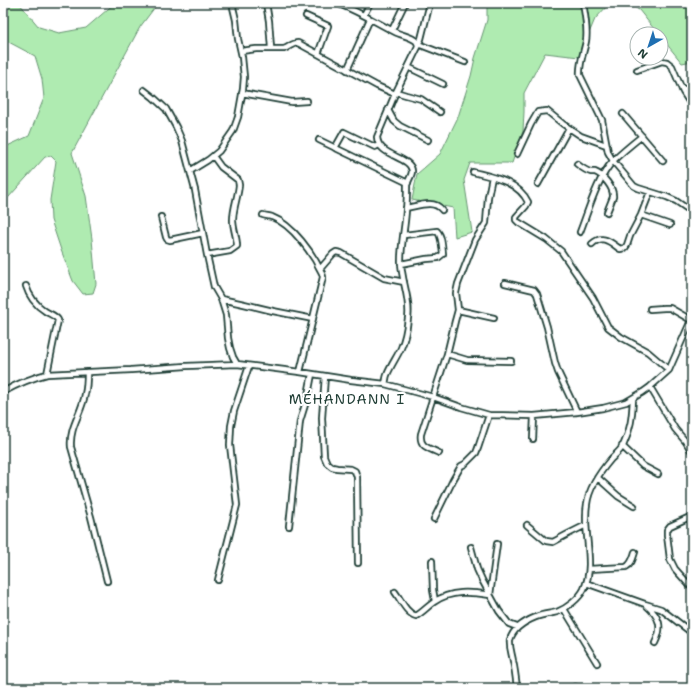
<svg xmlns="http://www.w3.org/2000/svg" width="695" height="691" viewBox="0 0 695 691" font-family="'Shantell Sans',sans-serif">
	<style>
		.green { fill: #afebb1; stroke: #679472 }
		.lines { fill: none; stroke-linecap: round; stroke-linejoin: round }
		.minor-casing { stroke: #1f3d34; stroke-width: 8 }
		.minor { stroke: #fff; stroke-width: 4.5 }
		.labels { text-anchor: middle; stroke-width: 4; stroke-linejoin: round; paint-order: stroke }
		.quarter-label { font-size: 14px; letter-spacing: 1px; fill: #1f3d34; stroke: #fff }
	</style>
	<rect width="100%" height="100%" fill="#fff"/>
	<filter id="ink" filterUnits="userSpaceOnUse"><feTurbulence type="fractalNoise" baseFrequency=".025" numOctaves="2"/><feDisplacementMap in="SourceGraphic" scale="8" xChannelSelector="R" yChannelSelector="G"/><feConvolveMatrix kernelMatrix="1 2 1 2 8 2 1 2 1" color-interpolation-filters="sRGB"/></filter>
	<g filter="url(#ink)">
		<path class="green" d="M3 3H19L39 27 59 33 86 28 115 3H158L140 27 72 153 86 196 92 239 96 284 93 293 83 294 73 281 61 250 51 220 50 200 56 161 51 156 45 157 8 198 3 201V148L29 136 44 98 42 79 35 56 3 39Z
			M487 3H610L595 19 579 57 545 53 524 93V112L523 131 512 163H470L464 180 472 232 455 237 453 208 412 200 417 174 440 154 458 117 471 76 475 58 487 20Z
			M628 3H692V61L682 63 661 37V34H658L639 10Z"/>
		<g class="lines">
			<g class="minor-casing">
				<path id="minor" d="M266 3 269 21 271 48
					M339 3 341 5C360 12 377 23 395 32 401 35 412 37 416 41 418 43 418 44 418 47L395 94 377 137C378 157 411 156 412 171 412 176 408 180 407 185 407 193 407 201 406 210 405 227 401 244 401 261 401 280 411 300 408 318 407 328 405 339 401 348 397 357 391 365 387 375 386 377 386 381 385 384
					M430 3 421 39 418 44 465 62
					M583 3C585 15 588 29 586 41 584 52 579 63 580 75L602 120 608 152 613 161 634 186 638 188 667 197 676 201 692 212
					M364 15 370 3
					M306 16 328 26 318 54
					M392 30 405 3
					M241 51 256 49H284C290 47 292 43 298 43L377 86 395 94
					M408 67 443 84
					M347 70 370 19
					M637 70 662 61 667 62 672 66 683 92 692 106
					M144 90 153 97 166 109 176 127 182 141 195 190 207 255 214 287 221 299 226 315 228 338 230 348 233 357 237 364
					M682 90 692 87
					M396 92 406 95 421 99 440 112
					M242 93 292 102 307 101
					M388 110 394 121 400 126 428 140
					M623 114 663 161
					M319 140 408 183
					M335 148 344 132 375 147 379 145
					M517 154 531 124 538 112 547 111 563 124 581 136 606 145
					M577 164C582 168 586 171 591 172 593 172 594 172 595 172 603 175 614 188 613 197 611 202 609 207 607 212
					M190 171 208 160 219 151 233 131 238 117 243 89 244 77 242 57 238 39 236 20 232 3
					M473 172C492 177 518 181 528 202L526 206 516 217V220L518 222 546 239 561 251 593 298 608 327 621 337 648 352 669 370
					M538 184 569 128
					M406 208C418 206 434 199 442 210
					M263 215C266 216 269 216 272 217 293 225 313 254 322 273L323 277 300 372
					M641 215 670 225
					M161 217 166 237 167 239 170 240 203 233
					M580 232C589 209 597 179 613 161 622 152 632 144 642 136
					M592 244C603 234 610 242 620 249L625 248 627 245 630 236 641 215 650 192
					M207 255 230 251 237 246C237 237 233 229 233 220 233 208 238 197 239 185L238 180 221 167 213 156
					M401 264 426 259 438 258 443 254C442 246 442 236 437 231L404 235
					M320 269 333 254 336 252 341 253 384 278 404 282
					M505 283 534 290 537 294 547 327 555 363 558 372 577 412
					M26 286C29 296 36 305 45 311 49 314 55 315 58 320L47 374
					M221 299 244 304 273 311 313 319
					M650 309 664 308H670L691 320
					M458 310 494 318
					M447 354 467 360 511 361
					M87 372C87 379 87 387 85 394 82 413 69 427 71 447L91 517 107 581
					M325 376 322 418 324 456 327 463 332 467 337 468 351 469 355 471 357 477 358 563
					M650 387 675 429 686 442 692 452
					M3 392C17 384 31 378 47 374L131 370 186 366 237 364 300 372 351 380 385 384 433 397 461 407 489 415 534 416 577 412 603 408 626 402 643 392 650 387 669 370 692 318
					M533 439 534 416
					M622 446 643 466 658 474
					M439 453C429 448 419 447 421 434L447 354 455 321 458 310 456 293 458 284 475 240 486 223 488 197 492 177
					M598 478 618 496 634 506
					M692 516 670 526 667 530V535L670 559 675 569 692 588
					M434 519 453 480 461 466 465 464 476 453 478 448 489 415
					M527 525 546 541 553 542 568 534 586 525
					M289 526 300 421 308 395 312 374
					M471 547 477 569 482 580 499 611 509 624 517 627
					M432 561 433 590 435 601
					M589 569 626 567C632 564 633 558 635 552
					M218 580 237 505 230 445 231 426 234 411 249 366
					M586 583 645 604 661 609 692 633
					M395 592C401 600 406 613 416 616 423 612 428 606 434 602 451 590 471 592 490 595L497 544
					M646 605C660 617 663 627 655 643
					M564 609 597 663
					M575 687V688
					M517 688C516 679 515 670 513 661 512 654 509 647 510 640 513 628 526 621 536 617 543 614 550 614 557 612 567 608 579 599 584 589 596 563 582 531 587 504 589 487 600 472 611 459 615 455 620 451 623 446 631 429 632 417 633 399"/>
			</g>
			<use href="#minor" class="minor"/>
		</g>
	</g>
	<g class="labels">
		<g class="quarter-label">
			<text x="347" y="404">MÉHANDANN I</text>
		</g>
	</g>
	<rect width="695" height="691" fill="none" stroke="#fff" stroke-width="16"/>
	<rect x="8" y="8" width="679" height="675" fill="none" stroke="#1f3d34" stroke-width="1.5" filter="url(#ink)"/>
	<g transform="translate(649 46) rotate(219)"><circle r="19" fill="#ffffff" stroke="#a5b1ae"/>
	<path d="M0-3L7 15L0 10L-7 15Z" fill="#1f6fb2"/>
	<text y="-6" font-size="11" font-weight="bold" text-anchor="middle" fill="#1f3d34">N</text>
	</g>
</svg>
